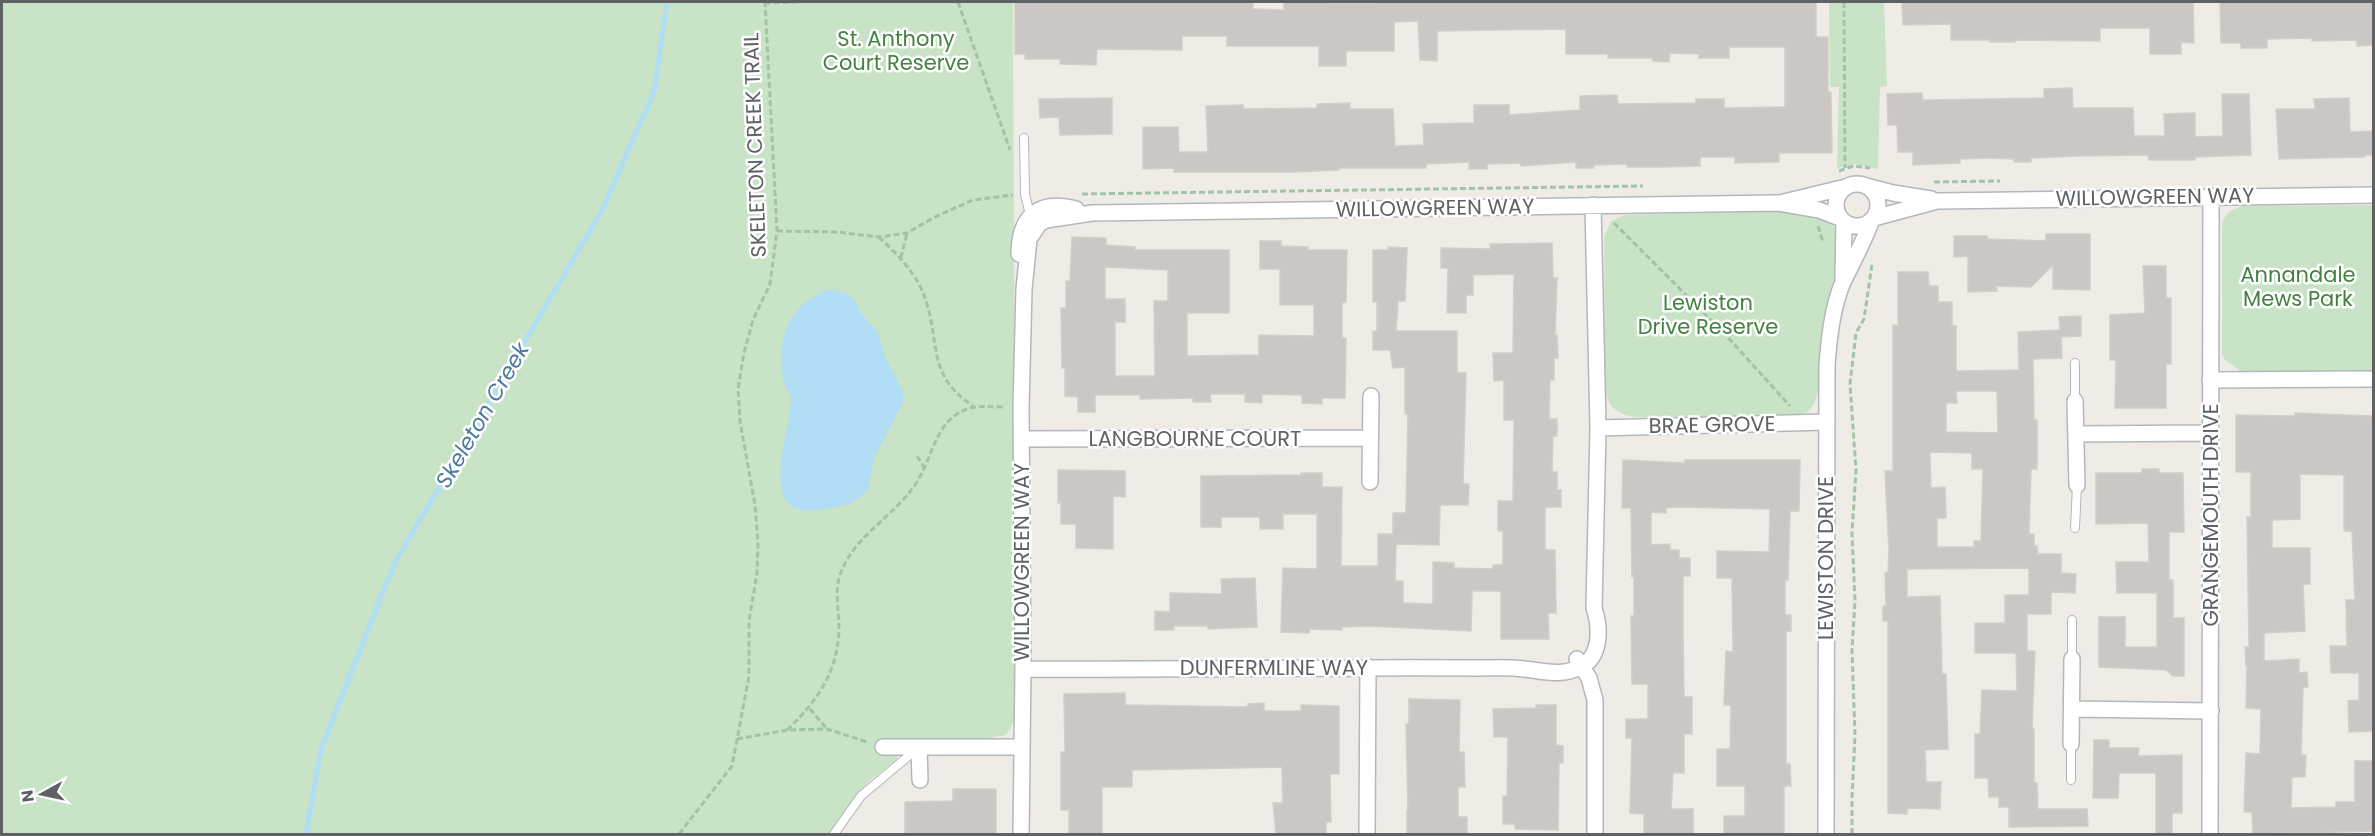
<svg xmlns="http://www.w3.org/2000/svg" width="2375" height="836" viewBox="0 0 2375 836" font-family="Poppins,sans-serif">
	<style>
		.green { fill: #c9e3c7 }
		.water { fill: #b1ddf5 }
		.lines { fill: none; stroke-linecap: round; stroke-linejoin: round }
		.stream { stroke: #b1ddf5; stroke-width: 5 }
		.building { fill: #cac7c4; stroke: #d3cec6; stroke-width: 1.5; fill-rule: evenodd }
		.lane-casing { stroke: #b4b7ba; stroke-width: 10 }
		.street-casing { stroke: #b4b7ba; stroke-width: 18 }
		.path { stroke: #a1c3a8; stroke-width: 3; stroke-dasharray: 6 3; stroke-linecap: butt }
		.lane { stroke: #fff; stroke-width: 8 }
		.street { stroke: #fff; stroke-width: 15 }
		.labels { text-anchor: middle; stroke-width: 5; stroke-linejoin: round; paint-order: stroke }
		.park-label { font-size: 21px; fill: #438241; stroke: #fff }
		.street-label { font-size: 21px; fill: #5e6265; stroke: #fff }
		.water-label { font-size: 22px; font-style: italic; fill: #4c7a9d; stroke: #fff }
	</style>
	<rect width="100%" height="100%" fill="#efece7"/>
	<path class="green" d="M2 2H1013L1016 712C1014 721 1012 727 1006 735L976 740 883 739V754H897V759L868 782 829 834H2Z
		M1829 2H1884L1887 86 1880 87 1878 169 1854 164 1837 168 1839 87H1830Z
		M2373 205V374L2242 372 2225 360 2222 354V223C2227 212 2232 209 2243 206Z
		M1783 211C1798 212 1825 213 1834 226 1850 247 1824 317 1821 343 1819 361 1824 401 1807 412 1793 421 1659 417 1634 417 1616 413 1609 408 1605 390L1604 237 1611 221 1625 215Z"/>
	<path class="water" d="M828 289 848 294 855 300 861 313 878 333 884 354 903 392V402L874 458 868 490C848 508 840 507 814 510 756 517 791 428 791 400 791 391 784 387 783 379 776 339 789 305 828 289Z"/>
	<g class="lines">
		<path class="stream" d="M306 834 321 749 394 564 601 212 654 92 667 2"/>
	</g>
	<path class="building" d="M1015 2H1253V9L1284 10V2L1371 3V2H1816V37H1828V92H1831L1832 153H1779V162L1735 163V157H1700V166L1662 167H1627V164L1594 165V168H1576V162L1521 166 1520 163 1487 164V169H1469V162L1426 164V168H1339V170L1293 172H1174V168L1143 169V127H1178L1179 152H1208L1206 106 1243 105V109L1317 108V104L1350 103V109H1393L1395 146 1424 145 1423 124 1474 123V105H1509V115L1580 110V96L1617 95 1618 104 1696 103V99H1724V108L1785 107V47H1729V58H1699V54L1670 53 1669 62 1653 61V58H1608V54H1566V29L1437 31V61L1420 60 1418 21 1394 22V51H1346V66H1319V46H1227V36H1182V50L1097 49 1096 65 1060 64V59H1025V54H1015Z
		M1902 2H2193L2194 43 2181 42V54H2150V28H2100V41L2015 40V42H1990V40H1951V24L1903 25Z
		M2220 2H2373V45L2357 46V40L2312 41V38L2267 39V48H2241V43H2221Z
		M2072 88 2073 108H2133L2134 136H2165L2164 114 2195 113V137L2223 136 2222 94H2249L2251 155 2195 157V160H2149L2148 155 2078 156 2031 158V162H2014V159L1990 158 1960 159V163L1913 165V152H1898L1897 125H1888L1887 94 1922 93 1923 100 2044 98V89Z
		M1112 98V134L1060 135 1059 117 1040 118 1039 99Z
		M2349 98 2350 132 2373 131V155H2365V157L2279 159 2276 109H2315L2314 99Z
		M2046 234H2090V290L2053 289V265L2031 287 1996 286 1997 291 1968 292V256L1954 257V236H1987V239L2046 241Z
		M1072 237 1106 238V245L1135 247V250H1229V313H1187V356L1259 355V335L1314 336V305H1280V269H1260V241H1281V246L1308 247V250H1347L1346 302 1342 303V338H1346L1345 398H1322V404L1302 403V395L1262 394V403L1245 402V394H1210L1211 402H1193V398L1140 399V395H1095V412H1078V397L1065 396V368H1062L1061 308H1066V281H1070ZM1105 267 1168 270V301H1154L1155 376H1115V322H1125V299H1105Z
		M1552 243 1553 278H1557L1555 335H1557L1558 358H1554V380H1550L1549 419H1557V436H1553L1552 472H1557V490H1561V507H1545V550H1555L1556 613H1548L1549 639H1501V591H1472L1471 631 1368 626 1342 627V630L1310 629 1309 633 1281 632 1283 568 1317 569V514H1283V529H1260V517H1221V527H1201V476L1301 475V473H1322V487H1342L1341 566H1378V534H1393V513H1406L1408 414H1405V367L1393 368 1390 350H1373V331H1377V302H1373V250H1388V247L1407 248 1405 301H1398L1396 331H1457V373H1466L1463 484H1469L1468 505H1440L1439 545 1396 544 1395 581H1403V603L1433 604V562L1454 563V568L1493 569V565H1503V531H1498V501H1513L1514 420H1504V380L1494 381 1493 353H1513L1514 274 1473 275V295H1466V313H1447L1448 268H1441V248L1490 249V244Z
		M2143 266H2166V298H2171V364H2166V408H2115L2116 360H2110V315L2145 313Z
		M1898 272H1928L1929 286H1938V302H1952V326H1956V371L2019 370 2018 332 2060 330 2059 317 2081 316V336L2061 337 2062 358 2033 359 2034 420H2037V469H2031L2029 534H2034V546H2037L2038 554H2061V573L2076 574 2075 593 2051 592V614H2027V651H2035L2032 729H2034V783H2037L2038 809H2087L2088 826 2009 827V807H1999V797H1989L1988 778H1975V734H1980L1982 690 2017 691 2016 653H1975V623H2005V595H2029V568L1907 569V597L1940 596 1942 674H1946L1948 749 1925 750 1926 782H1941L1940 809 1907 808V814L1888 813V621H1883V606H1886L1885 573H1888L1889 550 1885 471H1893V325L1898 326ZM1956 391H1997L1998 433 1946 432V403H1957ZM1930 452 1972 453V469H1983L1981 541H1974V547H1937V518H1946L1945 487 1931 488Z
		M2295 413 2373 416V731L2349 732 2348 701 2359 700V673H2331L2330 646H2347L2346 600H2355L2352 531H2344V475L2300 474V519L2272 520V548H2310V584H2303L2305 631 2264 633V661L2299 659V673L2307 672 2308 687H2303L2301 755H2306L2305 777H2292L2291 808 2336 807V802H2355V761H2373V831L2253 834 2252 812H2244L2246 753 2260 754 2261 709 2246 708 2247 666H2246L2245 647H2249L2247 517H2251V472H2236V415L2295 416Z
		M1623 460 1685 463V460H1800L1799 511H1790L1788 580H1785V615H1791V631H1786V764H1790L1791 786H1784V834H1724V816H1745V786H1717V749H1730L1731 705H1724L1726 651 1733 652 1732 578H1717V551L1769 552 1770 509 1678 507 1666 508V513L1651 512V545L1670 544V550H1679V558H1690V576H1683V633L1684 697H1692V734H1684V773H1673L1671 809H1693V834H1644V814L1630 813 1632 738H1626V719H1648V684H1632L1631 616H1634V577H1632L1631 508H1622Z
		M2142 469H2159V473H2183L2184 532H2169V580H2173V618H2184V676H2173L2166 670 2099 667V617H2125V647H2157V593H2117L2116 562H2149L2148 523 2096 524V473H2142Z
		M1058 470 1125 471V497L1113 496V549L1076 548V524H1061V503H1058Z
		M1255 578 1257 627 1208 629V626H1174V630H1155V611L1170 612V593L1222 594 1221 579Z
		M1125 693V705L1248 707V704L1264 703V711H1301V705L1339 706V774H1330L1331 822H1326V834H1276L1273 803H1283L1282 767 1132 770V787H1102V834H1069V810H1061V752H1065L1064 694Z
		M1409 699 1460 700 1459 752H1464L1465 787H1458V817H1467V834H1407V810H1408L1406 724H1409Z
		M1536 705H1556V745L1563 746V763H1559L1558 830 1515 829V824H1503V796H1507L1508 737H1494L1493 709 1536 708Z
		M2094 740H2109V748H2139L2138 756 2182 755V813H2172V834H2156V773H2119L2118 798H2093Z
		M953 789H996V834H905V802L953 801Z"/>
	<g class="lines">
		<g class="lane-casing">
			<path id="lane" d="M1024 138 1025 194 1030 215
				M2075 363V401
				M2075 528 2077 485
				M2072 620V659
				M2071 744V780
				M834 834 861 796 918 748"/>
		</g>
		<g class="street-casing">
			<path id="street" d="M1836 205a21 21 0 1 1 42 0a21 21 0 1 1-42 0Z
				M1866 186 1893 193 1931 199
				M1784 202 1846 187
				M1874 218 1937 201 2374 195
				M1019 254C1019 217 1038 199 1076 209
				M1843 280 1844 222
				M2210 380 2374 379
				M2075 401 2077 485
				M1598 428 1826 422
				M2076 434 2210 433
				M1021 439 1369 438
				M1370 482 1371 396
				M1577 659 1589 678 1595 700V834
				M1023 669C1175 670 1327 667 1479 668 1494 668 1509 667 1524 669 1544 671 1563 677 1582 666 1602 655 1600 626 1594 608L1598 428 1593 205
				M2072 709 2211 711
				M2071 744 2072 659
				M883 747H1022
				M919 747 920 780
				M1021 834 1023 669 1021 408 1024 289 1029 239 1039 224 1046 220 1092 213 1778 203 1819 210 1840 218
				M1367 834 1368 667
				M1826 834 1827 366C1829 339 1832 308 1843 282 1853 262 1863 243 1871 222
				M2210 834 2211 196"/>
		</g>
		<path class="path" d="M958 2 1010 150
			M1844 2 1845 168
			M765 3 797 2
			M1839 171 1853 166 1870 168
			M1934 182 2000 181
			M1082 194 1643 186
			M1614 223 1724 333 1790 406
			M1818 226 1822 239 1826 240
			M777 231 837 232 879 237 907 233 935 217 973 200 1013 195
			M879 237C899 256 920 277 927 304 940 349 928 375 973 406
			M901 258 907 233
			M917 456 924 467
			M810 709 827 729
			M787 730C818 700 838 672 839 628 839 611 835 595 839 578 852 535 896 517 918 480 931 459 934 433 953 417 971 403 984 407 1005 407
			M737 739 787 730 827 729 867 742
			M679 834 732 766 749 676V621L757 573 758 543 755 505 740 421 738 389 744 353 753 320 770 284 777 231 765 2
			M1852 834V798L1855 736 1852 649 1855 601 1852 533 1856 470 1850 384 1856 333 1864 319 1872 264"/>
		<use href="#lane" class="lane"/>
		<use href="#street" class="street"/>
	</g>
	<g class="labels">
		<g class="park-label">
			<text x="896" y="46">St. Anthony<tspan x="896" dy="24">Court Reserve</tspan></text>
			<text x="2298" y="282">Annandale<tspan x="2298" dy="24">Mews Park</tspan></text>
			<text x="1708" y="310">Lewiston<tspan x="1708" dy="24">Drive Reserve</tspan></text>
		</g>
		<g class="street-label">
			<text transform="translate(755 145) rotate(-92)" y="7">SKELETON CREEK TRAIL</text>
			<text transform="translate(2155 197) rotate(-1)" y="7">WILLOWGREEN WAY</text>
			<text transform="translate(1435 208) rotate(-1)" y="7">WILLOWGREEN WAY</text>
			<text transform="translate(1712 425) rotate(-1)" y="7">BRAE GROVE</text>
			<text x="1195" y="446">LANGBOURNE COURT</text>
			<text transform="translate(2211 515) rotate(-90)" y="7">GRANGEMOUTH DRIVE</text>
			<text transform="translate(1826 558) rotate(-90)" y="7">LEWISTON DRIVE</text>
			<text transform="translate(1022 562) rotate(-90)" y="7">WILLOWGREEN WAY</text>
			<text x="1274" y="675">DUNFERMLINE WAY</text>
		</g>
		<g class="water-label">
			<text transform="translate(482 415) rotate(-60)" y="8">Skeleton Creek</text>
		</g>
	</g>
	<rect width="2375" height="836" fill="none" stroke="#5e6265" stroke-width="6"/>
	<g transform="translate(42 794) rotate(262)" stroke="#ffffff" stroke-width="4.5" paint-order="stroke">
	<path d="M0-4.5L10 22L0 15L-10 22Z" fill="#5e6265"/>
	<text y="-9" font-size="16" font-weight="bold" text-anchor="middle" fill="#5e6265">N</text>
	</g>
</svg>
